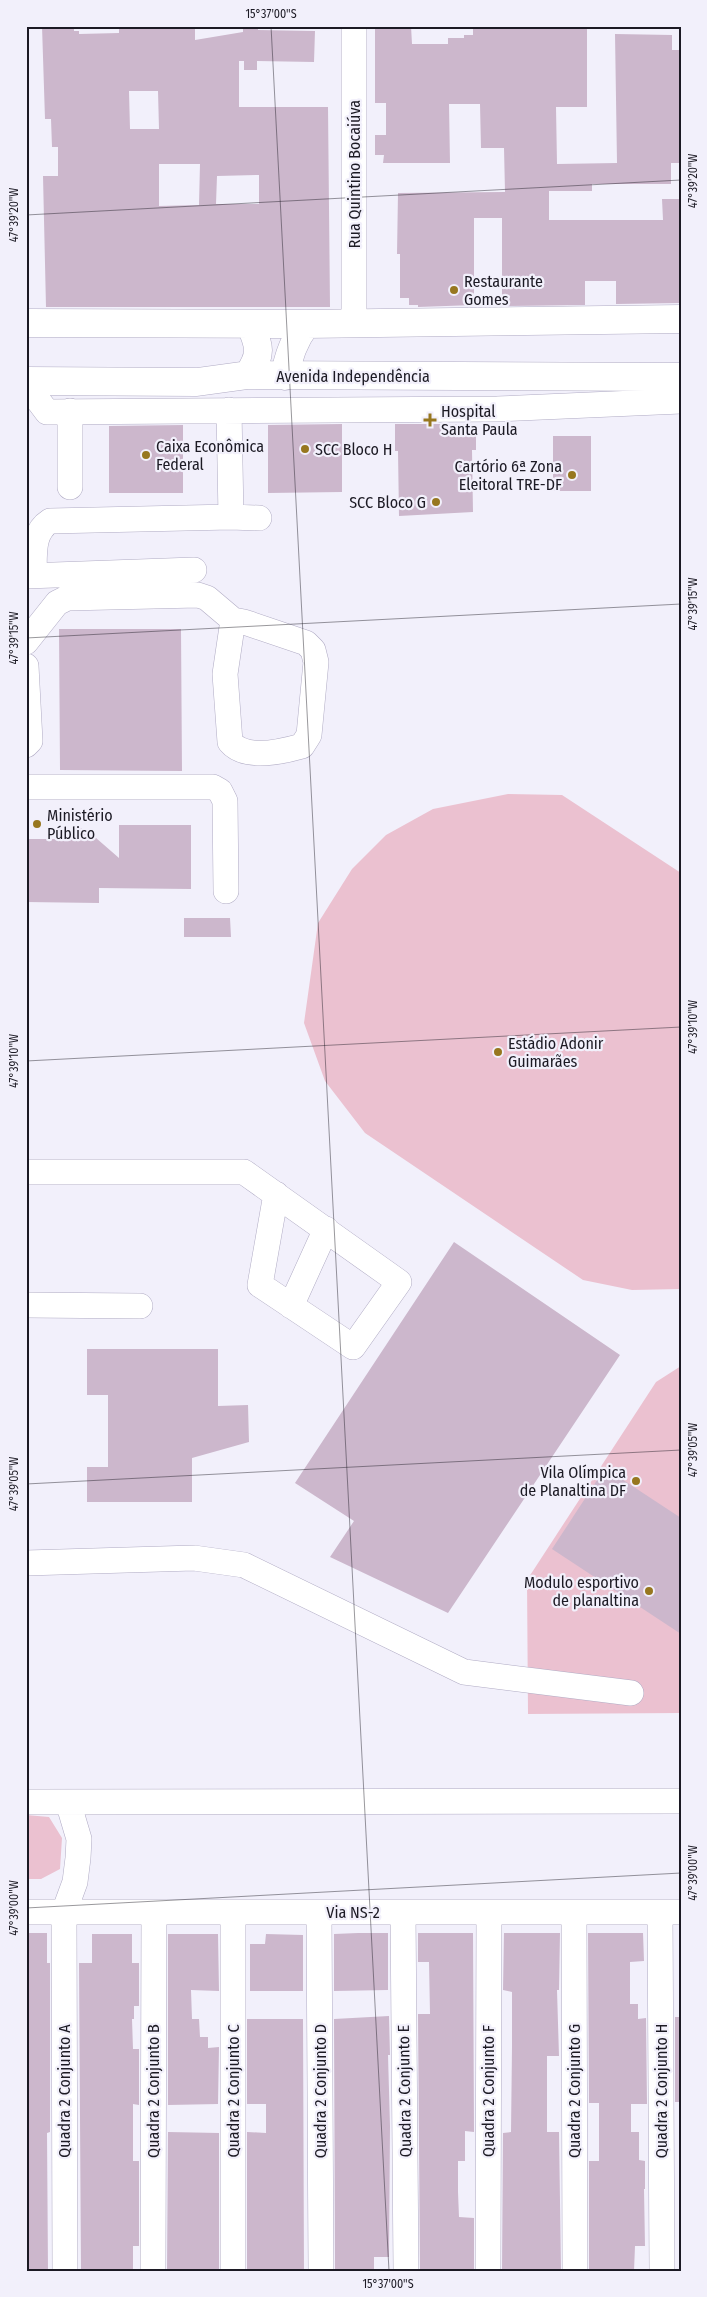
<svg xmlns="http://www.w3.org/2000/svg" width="707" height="2297" viewBox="0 0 707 2297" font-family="'Fira Sans Condensed',sans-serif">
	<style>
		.green { fill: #ebc1d0 }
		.building { fill: #ccb7cc; fill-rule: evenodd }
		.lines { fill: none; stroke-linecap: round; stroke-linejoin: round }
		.minor-casing { stroke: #b0abc4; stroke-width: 26 }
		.major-casing { stroke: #b0abc4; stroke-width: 29 }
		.minor { stroke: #fff; stroke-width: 25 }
		.major { stroke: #fff; stroke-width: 28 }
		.ticks { fill: none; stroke: #1c1a24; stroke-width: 1; stroke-opacity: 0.45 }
		.poi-dot { fill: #97771f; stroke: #f2f0fb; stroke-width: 2 }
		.labels { text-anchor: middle; stroke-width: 4.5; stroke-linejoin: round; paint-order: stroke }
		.street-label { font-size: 16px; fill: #1c1a24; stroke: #f2f0fb }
		.poi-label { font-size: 16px; fill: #1c1a24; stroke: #f2f0fb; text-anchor: start }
		.neatline { fill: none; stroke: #1c1a24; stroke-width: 2 }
		.ticks-label { font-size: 12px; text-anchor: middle; fill: #1c1a24 }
	</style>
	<rect width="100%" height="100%" fill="#f2f0fb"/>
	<path class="green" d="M508 794 562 795 681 873V1289L632 1290 583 1280 365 1133 325 1081 304 1023 318 923 352 869 386 835 433 809Z
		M681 1366V1713L528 1714 527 1580 656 1382Z
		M26 1815 49 1817 62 1838 60 1869 41 1879H26Z"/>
	<path class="building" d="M42 26H74V31H79V34L119 33V26H195V40L243 32V26H258V30L315 31 314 62 257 61V70H244V61H239V107H328L330 307H46L43 176H58V147H52L51 119H45ZM129 91H158L159 129H130ZM159 164H200L199 205 159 206ZM259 175V204H216L217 176Z
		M375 26H411L412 44H448V38H464V35H473V26H587V107H556L557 164 617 163 615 34 672 35V50H681V163H671V184H592V191H549V220H663L662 199H681V303L616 304V281H585V305L502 306V218H474V305L418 307V305H409V298H400V254H397L398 193 505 192 504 148H481L480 104H449L450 163H383L384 155H375V135H386V103H375Z
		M342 424V492L268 493V425Z
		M395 424H476V450H472L473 512 399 516 398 451H395Z
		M183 425V493H109V426Z
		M553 436H591V491H553Z
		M59 629H181L182 771 60 770Z
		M119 825H191V889L99 888V903L26 902 27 839H64L78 827 88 831 119 858Z
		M184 918H230L231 937H184Z
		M454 1242 620 1355 448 1613 330 1557 354 1521 295 1483Z
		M87 1349H218V1406L248 1405 249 1442 192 1458V1502H87V1467H108V1395H87Z
		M605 1468 681 1518V1634L552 1549Z
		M26 1933H47V1963H50V2132L47 2133 48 2271H26Z
		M358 1933H388V1990L334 1991V1934Z
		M418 1933H473L474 2132 465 2131V2161H458V2192L459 2217 474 2218V2271H420L418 2014H430L429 1962H418Z
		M504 1933H560L559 1990H557L559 2056H547V2132H559L561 2271H502L503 2133 511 2132 512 2047V1992L503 1990Z
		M588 1933H643L644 1961 630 1962V2004H638V2019L646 2018 647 2104H631V2132H639V2160L645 2161V2189H644L645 2246H635L634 2271H589V2161H599V2103H589Z
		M92 1934H132V1963H139V2006H134V2019H132L133 2049H139V2105L133 2104V2161H139V2246H133V2271H81L79 1963H92Z
		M168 1934H218L219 1991 191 1990 192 2019H199L200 2037H208V2048L219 2047 218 2104 168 2105Z
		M266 1934 303 1935V1991H250V1944H265Z
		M389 2016 390 2055H388L390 2126 389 2257H374V2271H335L334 2019Z
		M675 2017H681V2102H675Z
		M247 2019H303L304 2271H247V2132L266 2133V2104H247Z
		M168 2132 219 2133V2271H167Z"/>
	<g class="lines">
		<g class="minor-casing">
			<path id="minor" d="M354 26V322
				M26 384 47 412 497 409 681 401
				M229 410 231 517 259 518
				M70 487V411
				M34 575C35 556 31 533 50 521L231 517
				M26 576 194 570
				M26 642 57 603 67 598 198 595 207 598 233 620 244 622 306 643 313 650 316 662 309 735 302 746C281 752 245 760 230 742L225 674 233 620
				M26 666 30 741 26 745
				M26 787H213L220 791 225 801 226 891
				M26 1172H244L399 1282 353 1347 260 1285 276 1194
				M26 1305 140 1306
				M291 1306 326 1229
				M26 1563 194 1558 244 1565 464 1672 631 1693
				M26 1802 681 1801
				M26 1912H681
				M233 1912V2271
				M319 1912 321 2271
				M403 1912 406 2271
				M574 1912 575 2271
				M660 1912 662 2271
				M65 2271 64 1912 75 1882 78 1858 79 1839 68 1802
				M153 2271 154 1912
				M488 2271 489 1912"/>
		</g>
		<g class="major-casing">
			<path id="major" d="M26 323 306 324 681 319
				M248 375C262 355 260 346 250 324
				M285 376C288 356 294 340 306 324
				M26 381 197 382 248 375 681 377"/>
		</g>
		<use href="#minor" class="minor"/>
		<use href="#major" class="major"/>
	</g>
	<path class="ticks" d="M271 26 389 2271M26 215 681 180M26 638 681 604M26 1061 681 1027M26 1484 681 1450M26 1908 681 1873"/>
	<g class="poi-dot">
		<circle cx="454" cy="290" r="5"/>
		<path d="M427.5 412.5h5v5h5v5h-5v5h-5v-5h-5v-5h5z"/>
		<circle cx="305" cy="449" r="5"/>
		<circle cx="146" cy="455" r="5"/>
		<circle cx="572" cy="475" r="5"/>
		<circle cx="436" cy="502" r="5"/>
		<circle cx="37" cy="824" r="5"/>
		<circle cx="498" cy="1052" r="5"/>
		<circle cx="636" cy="1481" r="5"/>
		<circle cx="649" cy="1591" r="5"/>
	</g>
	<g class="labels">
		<g class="street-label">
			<text transform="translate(354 174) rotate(-90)" y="6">Rua Quintino Bocaiúva</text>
			<text x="353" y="382">Avenida Independência</text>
			<text x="353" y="1918">Via NS-2</text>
			<text transform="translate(64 2091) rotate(-90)" y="6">Quadra 2 Conjunto A</text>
			<text transform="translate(153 2091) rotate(-90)" y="6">Quadra 2 Conjunto B</text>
			<text transform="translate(233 2091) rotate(-90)" y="6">Quadra 2 Conjunto C</text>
			<text transform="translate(320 2091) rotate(-90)" y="6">Quadra 2 Conjunto D</text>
			<text transform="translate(404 2091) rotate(-91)" y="6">Quadra 2 Conjunto E</text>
			<text transform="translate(488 2091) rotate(-90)" y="6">Quadra 2 Conjunto F</text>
			<text transform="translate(574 2091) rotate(-90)" y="6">Quadra 2 Conjunto G</text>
			<text transform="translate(661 2091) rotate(-90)" y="6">Quadra 2 Conjunto H</text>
		</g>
		<g class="poi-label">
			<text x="464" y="287">Restaurante<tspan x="464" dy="18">Gomes</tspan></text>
			<text x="441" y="417">Hospital<tspan x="441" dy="18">Santa Paula</tspan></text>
			<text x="156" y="452">Caixa Econômica<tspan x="156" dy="18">Federal</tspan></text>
			<text x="315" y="455">SCC Bloco H</text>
			<text x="562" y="472" text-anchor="end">Cartório 6ª Zona<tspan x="562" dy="18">Eleitoral TRE-DF</tspan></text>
			<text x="426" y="508" text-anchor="end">SCC Bloco G</text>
			<text x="47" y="821">Ministério<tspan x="47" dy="18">Público</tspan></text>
			<text x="508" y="1049">Estádio Adonir<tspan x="508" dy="18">Guimarães</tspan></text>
			<text x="626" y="1478" text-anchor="end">Vila Olímpica<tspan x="626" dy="18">de Planaltina DF</tspan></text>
			<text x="639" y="1588" text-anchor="end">Modulo esportivo<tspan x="639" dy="18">de planaltina</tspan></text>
		</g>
	</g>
	<rect width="707" height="2297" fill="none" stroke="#f2f0fb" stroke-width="55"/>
	<rect x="28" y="28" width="652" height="2242" class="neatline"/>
	<g class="ticks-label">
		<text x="271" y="18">15°37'00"S</text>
		<text transform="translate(693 181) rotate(-90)" y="4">47°39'20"W</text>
		<text transform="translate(14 215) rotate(-90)" y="4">47°39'20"W</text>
		<text transform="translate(693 604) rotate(-90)" y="4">47°39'15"W</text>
		<text transform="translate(14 638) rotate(-90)" y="4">47°39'15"W</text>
		<text transform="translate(693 1027) rotate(-90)" y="4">47°39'10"W</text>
		<text transform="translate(14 1061) rotate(-90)" y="4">47°39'10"W</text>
		<text transform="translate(693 1450) rotate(-90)" y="4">47°39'05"W</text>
		<text transform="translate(14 1484) rotate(-90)" y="4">47°39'05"W</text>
		<text transform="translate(693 1873) rotate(-90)" y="4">47°39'00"W</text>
		<text transform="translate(14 1908) rotate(-90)" y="4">47°39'00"W</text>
		<text x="388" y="2288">15°37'00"S</text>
	</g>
</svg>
